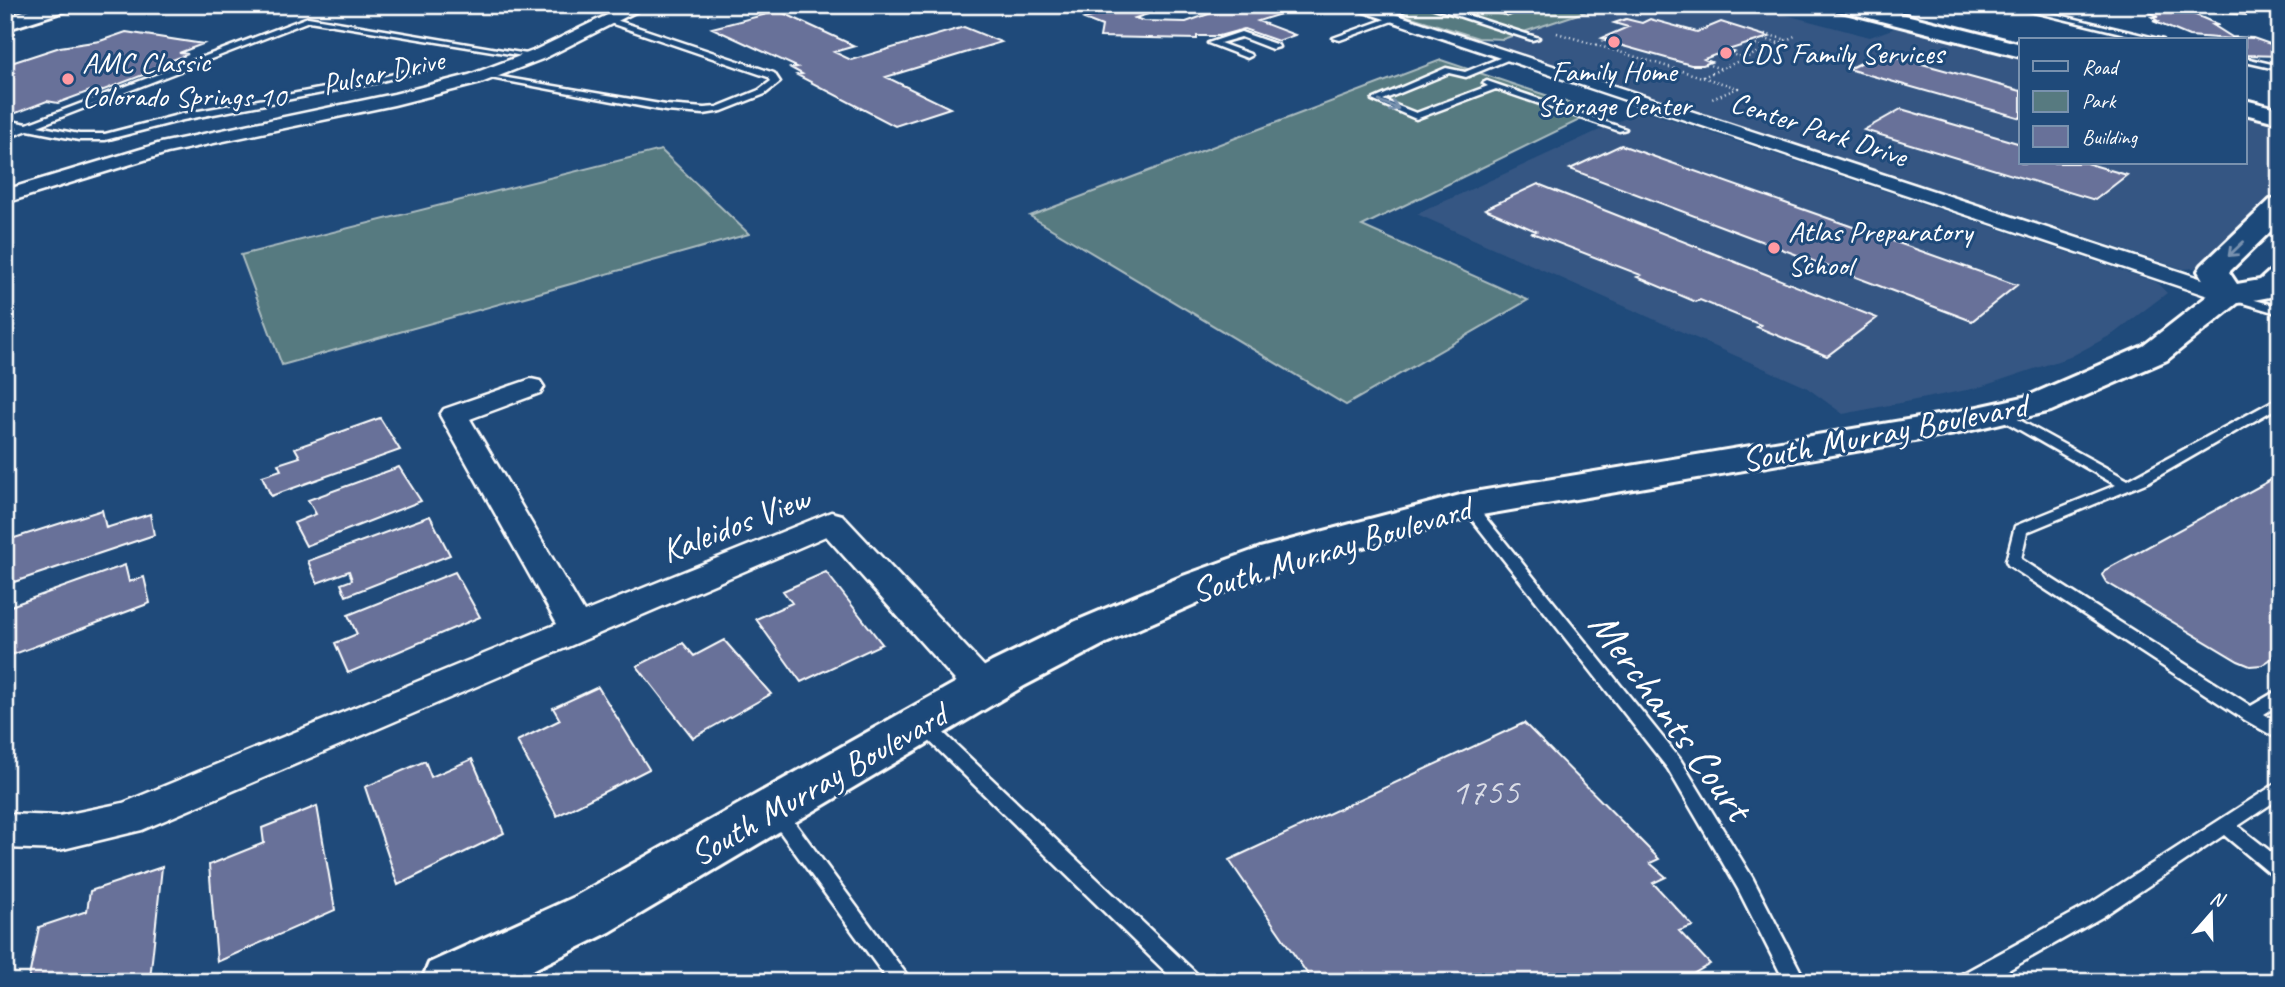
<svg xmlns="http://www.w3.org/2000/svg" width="2285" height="987" viewBox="0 0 2285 987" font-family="Caveat,sans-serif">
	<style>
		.built { fill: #355683 }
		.green { fill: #577a80; stroke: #abbcc0; stroke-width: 2 }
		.building { fill: #687199; stroke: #fff; stroke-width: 2 }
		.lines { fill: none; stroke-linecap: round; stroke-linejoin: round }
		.service-casing { stroke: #fff; stroke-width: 5 }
		.minor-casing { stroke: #fff; stroke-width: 5 }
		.secondary-casing { stroke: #fff; stroke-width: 6 }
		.trunk-casing { stroke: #fff; stroke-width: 6 }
		.path { stroke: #fff; stroke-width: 2.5; stroke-dasharray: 1 3.5; stroke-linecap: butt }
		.service { fill: #1f4a7a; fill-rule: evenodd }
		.minor { fill: #1f4a7a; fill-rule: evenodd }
		.secondary { fill: #1f4a7a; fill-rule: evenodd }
		.trunk { fill: #1f4a7a; fill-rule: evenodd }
		.oneway { stroke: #7992af }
		.poi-dot { fill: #ff9aa2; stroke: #1f4a7a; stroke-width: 2.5 }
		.labels { text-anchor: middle; stroke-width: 6; stroke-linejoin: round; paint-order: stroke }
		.far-poi-label { font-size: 30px; fill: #fff; stroke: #1f4a7a; text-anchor: start }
		.far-street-label { font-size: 30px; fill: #fff; stroke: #1f4a7a }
		.street-label { font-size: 35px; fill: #fff; stroke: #1f4a7a }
		.near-number-label { font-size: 38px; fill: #d9dce6 }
		.near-street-label { font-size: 42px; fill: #fff; stroke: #1f4a7a }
	</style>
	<rect width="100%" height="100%" fill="#1f4a7a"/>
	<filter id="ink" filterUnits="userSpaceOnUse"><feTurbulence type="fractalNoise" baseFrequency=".0143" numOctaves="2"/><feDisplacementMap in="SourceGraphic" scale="14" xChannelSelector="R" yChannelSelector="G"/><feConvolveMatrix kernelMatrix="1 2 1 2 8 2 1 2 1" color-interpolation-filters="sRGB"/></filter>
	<g filter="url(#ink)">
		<path class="built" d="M1605 5H1748L1870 37 1895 28 2021 60V163H2245V116L2280 125V186L2195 268 2183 269 1489 44Z
			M1643 110 2156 282 2167 293 2113 334 2070 357 1977 388 1843 414 1806 387 1417 214Z"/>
		<path class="green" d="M1374 5H1605L1503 39 1478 38Z
			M1441 60 1596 112 1362 226 1528 300 1346 405 1030 216Z
			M661 150 749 234 282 365 241 255Z"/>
		<path class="building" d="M1234 5H1261L1284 13 1258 21 1295 35 1278 41 1244 29 1219 36H1197V39L1100 37 1102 26 1084 19 1121 9 1148 14 1135 18 1144 21 1186 22Z
			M1531 5 1509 16 1467 6 1469 5Z
			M2033 5H2156L2159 7 2130 8 2132 9 2085 5 2088 7 2067 9Z
			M2190 5H2262L2278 13 2245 14 2247 15 2201 11Z
			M779 11 855 46 834 52 851 60 964 27 1001 42 886 77 950 108 895 126 797 75 802 74 791 68 797 67 712 28Z
			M2147 11 2189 12 2219 25H2213L2232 37 2253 38 2276 46 2272 47 2280 51H2277L2280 56 2245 55V40L2189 36 2153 21H2158L2152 17H2158Z
			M1626 19 1642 23 1650 19 1697 32 1721 22 1769 37 1728 50 1734 52 1726 55 1720 53 1704 59 1711 62 1703 65H1691L1605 41 1609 40 1602 38 1628 27 1614 23Z
			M126 32 203 44 179 53 188 54 157 66 164 67 96 93 90 91 58 103 47 101 16 113 5 111V65L60 47 100 41Z
			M1882 53 2021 91V118L1848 69Z
			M1901 109 2021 144V163H2086L2127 175 2095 200 1864 130Z
			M1621 145 2017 285 1972 321 1570 169Z
			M1538 184 1877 318 1827 356 1757 327 1761 325 1700 300 1696 302 1637 277 1641 275 1532 233 1536 231 1485 209Z
			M380 418 400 450 271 496 262 476 281 470 278 464 300 457 295 448Z
			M399 467 421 501 306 546 294 523 316 514 308 500Z
			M2280 475V653L2262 665 2250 666 2238 661 2106 582 2102 575 2105 570Z
			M102 510 106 528 150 514 154 535 5 585V541Z
			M430 516 450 555 346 596 341 584 352 580 349 571 317 583 308 561Z
			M125 565 129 582 144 577 150 603 12 655 5 608Z
			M455 572 480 617 348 673 335 643 357 634 348 615Z
			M826 572 882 644 801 682 756 619 792 603 783 591Z
			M724 640 771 694 693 738 637 666 683 643 694 656Z
			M598 687 649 769 557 816 517 741 560 720 553 708Z
			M1524 723 1659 859 1650 863 1666 877 1653 883 1693 926 1679 931 1710 964 1679 982H1313L1229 860Z
			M472 759 504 833 398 885 365 787 425 761 431 777Z
			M317 806 335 910 217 962 209 865 264 843 262 828Z
			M162 867 150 979 142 982H28L39 927 87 911 90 891Z"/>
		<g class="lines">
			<g class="service-casing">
				<path id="service" d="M1406 5H1416L1387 18 1380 16Z
					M1425 5H1436L1539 38 1532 40Z
					M2005 5H2018L2163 40H2150Z
					M308 17 539 56 535 58 309 21 38 126 79 134H105L182 114 374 79 435 64 439 66 374 83 183 120 105 140H79L28 130 5 139V133L18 128 5 126V120L27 124Z
					M1391 17 1398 19 1340 40 1333 38Z
					M610 18 774 73 780 82 765 94 722 111 704 114 666 111 480 76 484 74 666 105 704 108 717 107 759 90 771 81 768 77 607 22 606 20Z
					M1241 32 1278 45 1279 47 1272 49 1241 37 1220 43 1250 54 1251 56 1247 58 1208 43Z
					M1507 55H1510V59L1466 77 1449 73 1383 100 1416 113 1488 86 1483 83 1487 81 1626 129 1619 131 1496 89 1416 119 1372 100 1446 68 1465 72Z
					M2245 58 2280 66V70L2245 62Z
					M2230 293 2280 307V314L2226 298 2224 296Z
					M2280 397V406L2148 482 2027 532 2021 559 2251 706 2280 689V704L2264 714 2280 724V740L2245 720 2008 565 2006 561 2015 526 2116 485 1992 414 1993 411H2003L2128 480Z
					M1468 500 1473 502 1680 759 1752 877 1806 982H1785L1738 889 1668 769 1463 508 1461 505 1463 502Z
					M923 717 929 719 1198 975 1201 982H1176L917 729 914 724 917 719Z
					M2280 781V798L2238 826 2280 859V878L2273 876 2224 835 2102 917 1987 982H1957L1960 975 2088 905Z
					M777 805 784 808 912 982H889L770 818 768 813 770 808Z"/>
			</g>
			<g class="minor-casing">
				<path id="minor" d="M628 5H649L545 58 481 83 394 105 167 153 5 203V190L161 143 394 94 469 75 533 51Z
					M1343 5H1367L2236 290 2240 295 2236 300H2220Z
					M531 379 540 381 544 387 540 393 470 419 584 612 831 512 842 515 996 679 1001 688 996 697 983 701 970 697 826 536 142 830 59 850 5 848V814L59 816 123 803 557 624 440 415 444 409Z"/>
			</g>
			<g class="secondary-casing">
				<path id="secondary" d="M2280 198V222L2229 272 2237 284 2260 280 2269 272 2280 269V295L2238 303 2167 360 2051 411 1955 434 1470 517 1288 568 1213 596 1106 643 1024 686 610 932 508 982H421L429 963 572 898 992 662 1076 621 1183 576 1260 548 1468 493 1955 412 2028 396 2143 346 2211 293 2198 271 2202 265 2270 200Z"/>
			</g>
			<g class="trunk-casing">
				<path id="trunk" d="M43 5H74L71 9 5 30V17Z
					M1831 5H1866L2021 44V57L1834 9Z
					M2245 100 2280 109V123L2245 114Z"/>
			</g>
			<path class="path" d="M1557 33 1738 88 1712 99
				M1765 34 1787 40
				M1764 39 1779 43
				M1747 43 1766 48
				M1730 54 1745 58
				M1706 64 1722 69
				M1703 77 1795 36"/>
			<use href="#service" class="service"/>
			<use href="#minor" class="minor"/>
			<use href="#secondary" class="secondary"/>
			<use href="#trunk" class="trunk"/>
		</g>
		<defs><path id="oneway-shaft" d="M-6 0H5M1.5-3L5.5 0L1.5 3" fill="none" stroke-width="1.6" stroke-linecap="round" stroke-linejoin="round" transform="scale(1.75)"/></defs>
		<g class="oneway">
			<use href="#oneway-shaft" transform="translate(1389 105) rotate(22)"/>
			<use href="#oneway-shaft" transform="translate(2236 249) rotate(136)"/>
		</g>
	</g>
	<g class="poi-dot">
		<circle cx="1614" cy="42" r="7"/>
		<circle cx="1726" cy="53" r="7"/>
		<circle cx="68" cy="79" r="7"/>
		<circle cx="1774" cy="248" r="7"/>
	</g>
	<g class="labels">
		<g class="far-poi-label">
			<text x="1740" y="63">LDS Family Services</text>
			<text x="82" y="72">AMC Classic<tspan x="82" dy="34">Colorado Springs 10</tspan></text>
			<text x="1614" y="81" text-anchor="middle">Family Home<tspan x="1614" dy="34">Storage Center</tspan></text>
			<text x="1788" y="241">Atlas Preparatory<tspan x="1788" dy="34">School</tspan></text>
		</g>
		<g class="far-street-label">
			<text transform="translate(383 72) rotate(-12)" y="10">Pulsar Drive</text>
			<text transform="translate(1819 129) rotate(18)" y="10">Center Park Drive</text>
		</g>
		<g class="street-label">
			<text transform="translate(1884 432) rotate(-11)" y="12">South Murray Boulevard</text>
			<text transform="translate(735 524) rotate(-21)" y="12">Kaleidos View</text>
			<text transform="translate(1331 549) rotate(-17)" y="12">South Murray Boulevard</text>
			<text transform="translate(818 784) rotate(-30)" y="12">South Murray Boulevard</text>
		</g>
		<g class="near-number-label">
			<text x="1485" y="804">1755</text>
		</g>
		<g class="near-street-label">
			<text transform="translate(1672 715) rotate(54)" y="15">Merchants Court</text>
		</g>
	</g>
	<rect width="2285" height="987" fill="none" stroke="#1f4a7a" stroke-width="28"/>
	<rect x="14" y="14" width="2257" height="959" fill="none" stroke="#fff" stroke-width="2.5" filter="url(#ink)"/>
	<rect x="2019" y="38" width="228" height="126" fill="#1f4a7a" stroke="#7992af" stroke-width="2"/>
	<rect x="2033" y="61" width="35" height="10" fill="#1f4a7a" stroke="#7992af" stroke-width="2"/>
	<text x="2082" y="74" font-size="21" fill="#ffffff">Road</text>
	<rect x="2033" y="91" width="35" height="21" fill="#577a80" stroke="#7992af" stroke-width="2"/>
	<text x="2082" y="108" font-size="21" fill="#ffffff">Park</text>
	<rect x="2033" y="126" width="35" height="21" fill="#687199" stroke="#7992af" stroke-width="2"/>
	<text x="2082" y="144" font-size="21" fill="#ffffff">Building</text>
	<g transform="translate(2211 914) rotate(20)" stroke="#1f4a7a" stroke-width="5" paint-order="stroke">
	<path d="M0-5L12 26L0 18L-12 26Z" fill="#ffffff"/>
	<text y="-10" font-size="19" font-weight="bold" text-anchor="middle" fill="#ffffff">N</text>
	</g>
</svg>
